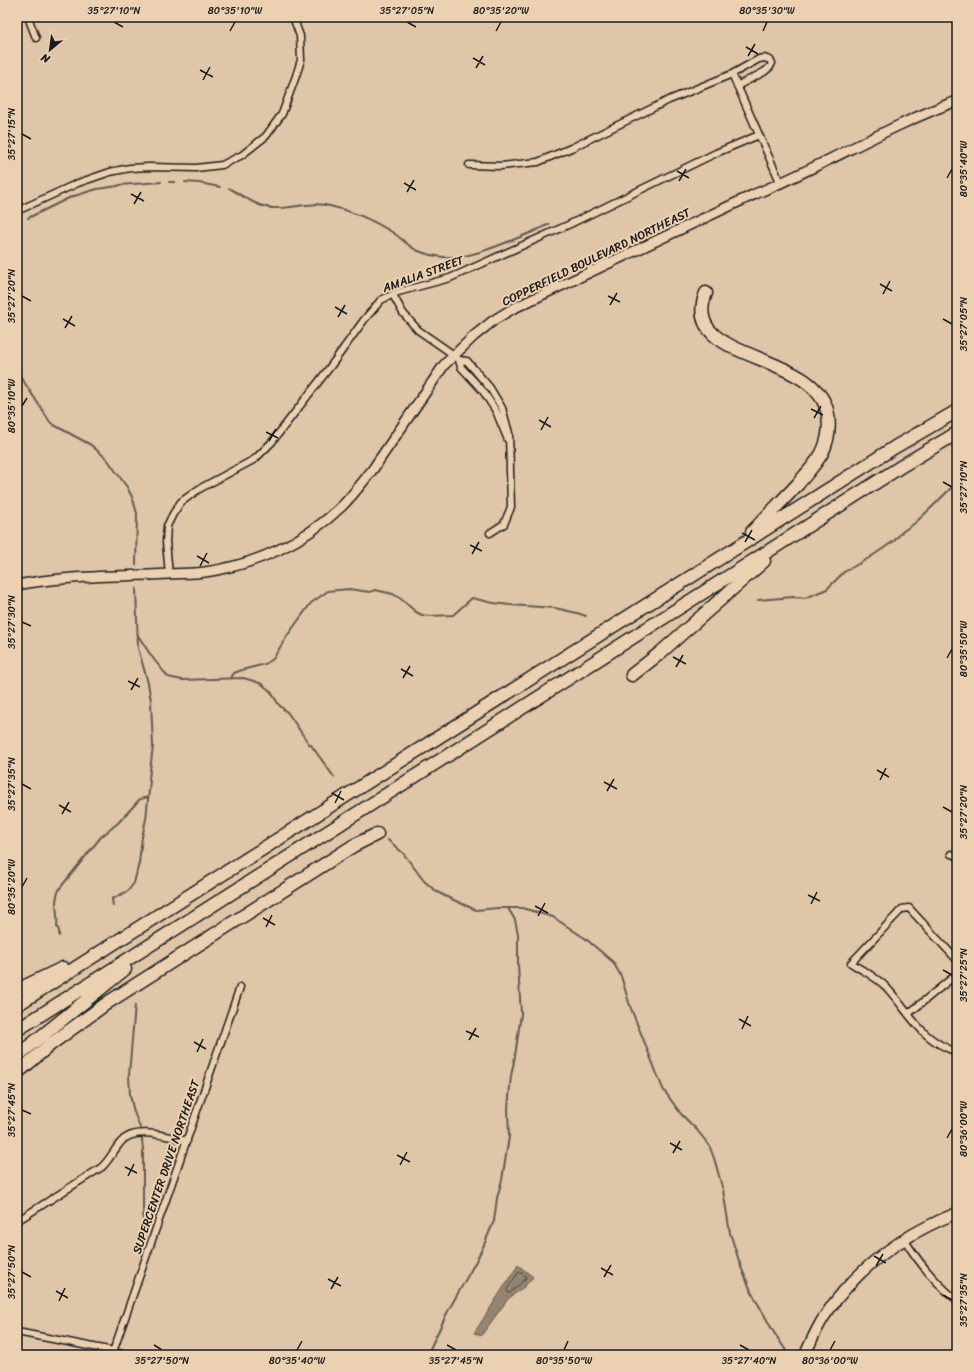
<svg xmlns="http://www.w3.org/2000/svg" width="974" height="1372" viewBox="0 0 974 1372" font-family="Sriracha,sans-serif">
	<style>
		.water { fill: #948572; stroke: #645b50 }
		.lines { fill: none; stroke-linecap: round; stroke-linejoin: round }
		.shore { stroke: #4c463e; stroke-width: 1 }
		.stream { stroke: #645b50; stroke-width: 2 }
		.street-casing { stroke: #1c1c1c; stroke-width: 9 }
		.secondary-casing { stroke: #1c1c1c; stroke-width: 12 }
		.primary-casing { stroke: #1c1c1c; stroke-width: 13 }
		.highway-casing { stroke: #1c1c1c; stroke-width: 15 }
		.street { stroke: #ebd1b2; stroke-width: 6 }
		.secondary { stroke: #ebd1b2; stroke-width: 9 }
		.primary { stroke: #ebd1b2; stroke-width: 10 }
		.highway { stroke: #ebd1b2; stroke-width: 12 }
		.ticks { fill: none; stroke: #1c1c1c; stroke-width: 1.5 }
		.labels { text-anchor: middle; stroke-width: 4; stroke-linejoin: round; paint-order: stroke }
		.street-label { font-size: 12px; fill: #1c1c1c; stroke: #ebd1b2 }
		.neatline { fill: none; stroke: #1c1c1c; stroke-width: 1.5 }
		.ticks-label { font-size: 10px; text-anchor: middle; fill: #1c1c1c }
	</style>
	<rect width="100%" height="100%" fill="#dfc6a9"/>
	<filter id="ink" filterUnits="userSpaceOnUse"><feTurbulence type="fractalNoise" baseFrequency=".025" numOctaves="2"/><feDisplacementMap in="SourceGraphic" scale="8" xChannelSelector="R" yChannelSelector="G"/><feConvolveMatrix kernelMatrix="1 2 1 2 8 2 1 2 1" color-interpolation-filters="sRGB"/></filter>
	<g filter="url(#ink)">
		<path class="water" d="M518 1265 533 1277 525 1286 508 1299 481 1336 474 1333Z"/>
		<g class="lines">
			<path class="shore" d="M519 1272 526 1276V1278L510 1293H508L507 1290Z"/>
			<path class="stream" d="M169 182H175
				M185 182 199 183 220 187
				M229 188C241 195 259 208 273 208 292 209 311 201 330 206 352 211 373 220 392 232 400 237 407 245 416 250 450 265 478 254 510 241 523 236 536 231 549 224
				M28 218 71 197 97 189 118 186 119 185 161 182
				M17 224 18 223
				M17 371 50 422 54 425 91 445 107 459 127 487 132 497 137 513 136 565
				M758 600 793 597 805 598 827 589 844 572 869 558 894 541 902 532 915 523 932 507 957 482
				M137 634 152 657 168 677 182 680 243 678 254 681 262 684 271 692 279 705 288 713 309 744 311 745 334 777
				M231 678 234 673 242 670 265 664 273 659 287 636 311 603 328 591 349 589 370 592 375 590 393 594 401 599 416 612 422 615 429 616 453 615 472 598 493 603 510 605 555 608 577 613 586 616
				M388 840 403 853 424 881 437 892 449 898 476 910 498 908H522L553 917 586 939 613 962 621 976 630 1006 663 1089 681 1114 697 1130 709 1145 714 1158 723 1190 730 1233 741 1267 751 1291 773 1331 789 1355
				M113 906 112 899 128 891 134 883 139 863 142 837 146 819 150 781 149 779 153 746 151 701 148 683 138 648 136 588
				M59 936V930L57 927C59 912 52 902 60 888L101 837 118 823 140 799 148 797
				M135 1005 129 1075 130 1095 134 1112 141 1130 143 1149V1235
				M427 1355 448 1311 476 1261 483 1247 494 1221 497 1198 502 1180 509 1137 508 1108 511 1076 515 1056 521 1014 518 965V934L515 920 508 908"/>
			<g class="street-casing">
				<path id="street" d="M28 17 36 38
					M732 74 781 184
					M469 165 501 166 538 162 571 148 669 100 732 74 759 59 764 58 770 60 772 63 770 67 764 72 737 86
					M17 211 78 183 110 172 130 168 149 167 196 168 222 165 242 155 266 136 282 114 296 76 301 60 300 36 293 17
					M393 295 403 313 418 330 454 355 459 360 461 367 483 391 496 411 508 440
					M459 360 467 361 490 388 502 408 509 433 511 507 504 524 490 533
					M169 574 166 542 167 526 173 514 181 502 199 489 255 459 272 442 330 367 364 320 381 300 398 292 450 278 568 225 716 153 759 135
					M951 854 957 856
					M957 960 909 908 902 909 851 963C863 971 877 977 887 988 911 1014 920 1040 957 1052
					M908 1014 957 974
					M17 1221 102 1167C110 1159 114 1150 121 1142 135 1125 169 1137 187 1141
					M904 1239C919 1263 935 1283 957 1300
					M17 1332 114 1351 126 1355
					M112 1355 240 987"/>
			</g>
			<g class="secondary-casing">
				<path id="secondary" d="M17 585C67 575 118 577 168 574 180 573 193 574 205 572 255 565 305 542 342 506 353 495 363 482 373 469L444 365 474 336 494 320 512 309 755 194C824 166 887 126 957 101"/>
			</g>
			<g class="primary-casing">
				<path id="primary" d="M805 1355C811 1341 817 1327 826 1314 858 1267 904 1234 957 1213"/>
			</g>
			<g class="highway-casing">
				<path id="highway" d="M706 293C678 364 818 349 828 415 830 428 828 441 822 453 816 464 806 474 798 484 783 500 767 516 752 532
					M632 675 660 653 764 561
					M17 990 63 968
					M17 1005 895 447 957 411
					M17 1030 905 464 957 433
					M17 1056 125 969
					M17 1073 51 1044 107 1003 353 846 377 834"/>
			</g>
			<use href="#street" class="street"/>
			<use href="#secondary" class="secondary"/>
			<use href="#primary" class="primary"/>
			<use href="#highway" class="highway"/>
		</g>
	</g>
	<path class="ticks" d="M114 22 123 27M407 22 416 27M230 31 235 22M496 31 501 22M763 31 767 22M746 47 758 54M748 56 755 44M473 58 485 65M476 68 483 56M200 70 213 77M203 80 210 67M22 134 31 139M677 171 689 178M947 178 952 169M679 181 686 169M404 183 416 190M407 192 414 180M131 194 144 201M134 204 141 192M880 284 892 291M883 294 890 281M22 296 31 301M608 296 620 302M610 305 617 293M335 307 347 314M338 317 345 305M63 319 75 326M943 319 952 324M65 328 72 316M22 406 27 398M811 409 823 415M814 418 821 406M539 420 551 427M541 430 548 417M266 432 278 438M269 441 276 429M943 482 952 487M742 533 755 540M745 542 752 530M470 545 482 551M472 554 479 542M197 556 209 563M200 566 207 553M22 622 31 626M673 657 686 664M947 658 952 649M676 667 683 655M401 669 413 676M403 678 410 666M128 681 140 687M131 690 138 678M877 770 889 777M880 780 886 768M604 782 617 789M22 784 31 789M607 791 614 779M332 793 344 800M335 803 341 791M59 805 71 812M943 807 952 812M62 814 69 802M22 887 27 878M808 895 820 901M811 904 817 892M535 906 548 913M538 916 545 903M263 918 275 925M266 927 272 915M943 970 952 975M739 1019 751 1026M742 1029 748 1016M466 1031 479 1037M469 1040 476 1028M194 1042 206 1049M197 1052 203 1039M22 1110 31 1114M947 1138 952 1129M670 1143 682 1150M673 1153 680 1141M397 1155 410 1162M400 1165 407 1152M125 1167 137 1173M128 1176 134 1164M874 1256 886 1263M876 1266 883 1254M601 1268 613 1275M22 1272 31 1277M604 1277 611 1265M328 1279 341 1286M331 1289 338 1277M56 1291 68 1298M943 1295 952 1300M59 1301 65 1288M154 1345 162 1350M447 1345 456 1350M740 1345 749 1350M297 1350 302 1341M564 1350 568 1341M830 1350 835 1341"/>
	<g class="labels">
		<g class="street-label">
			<text transform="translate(596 257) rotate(-26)" y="4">COPPERFIELD BOULEVARD NORTHEAST</text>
			<text transform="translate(423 274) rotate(-20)" y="4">AMALIA STREET</text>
			<text transform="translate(166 1167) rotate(-71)" y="4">SUPERCENTER DRIVE NORTHEAST</text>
		</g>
	</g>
	<rect width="974" height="1372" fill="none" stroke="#ebd1b2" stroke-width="44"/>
	<g transform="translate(50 50) rotate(209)" stroke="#ebd1b2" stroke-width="3" paint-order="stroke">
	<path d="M0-3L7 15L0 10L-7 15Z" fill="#1c1c1c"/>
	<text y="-6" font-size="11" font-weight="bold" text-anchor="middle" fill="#1c1c1c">N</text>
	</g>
	<rect x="22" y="22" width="930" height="1328" class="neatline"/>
	<g class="ticks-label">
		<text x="114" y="14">35°27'10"N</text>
		<text x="235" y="14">80°35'10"W</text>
		<text x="407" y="14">35°27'05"N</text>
		<text x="501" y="14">80°35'20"W</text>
		<text x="767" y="14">80°35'30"W</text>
		<text transform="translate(11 134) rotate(-90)" y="4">35°27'15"N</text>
		<text transform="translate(963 169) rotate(-90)" y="4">80°35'40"W</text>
		<text transform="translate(11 296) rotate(-90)" y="4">35°27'20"N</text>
		<text transform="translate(963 324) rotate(-90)" y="4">35°27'05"N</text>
		<text transform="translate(11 406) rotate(-90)" y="4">80°35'10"W</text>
		<text transform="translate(963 487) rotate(-90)" y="4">35°27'10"N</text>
		<text transform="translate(11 622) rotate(-90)" y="4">35°27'30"N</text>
		<text transform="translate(963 649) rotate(-90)" y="4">80°35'50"W</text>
		<text transform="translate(11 784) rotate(-90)" y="4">35°27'35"N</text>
		<text transform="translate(963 812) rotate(-90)" y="4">35°27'20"N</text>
		<text transform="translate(11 887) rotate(-90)" y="4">80°35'20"W</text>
		<text transform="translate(963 975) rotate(-90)" y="4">35°27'25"N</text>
		<text transform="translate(11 1110) rotate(-90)" y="4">35°27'45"N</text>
		<text transform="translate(963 1129) rotate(-90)" y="4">80°36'00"W</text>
		<text transform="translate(11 1272) rotate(-90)" y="4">35°27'50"N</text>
		<text transform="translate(963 1300) rotate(-90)" y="4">35°27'35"N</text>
		<text x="162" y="1364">35°27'50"N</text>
		<text x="297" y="1364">80°35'40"W</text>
		<text x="456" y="1364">35°27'45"N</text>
		<text x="564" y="1364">80°35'50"W</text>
		<text x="749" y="1364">35°27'40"N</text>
		<text x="830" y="1364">80°36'00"W</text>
	</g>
</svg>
